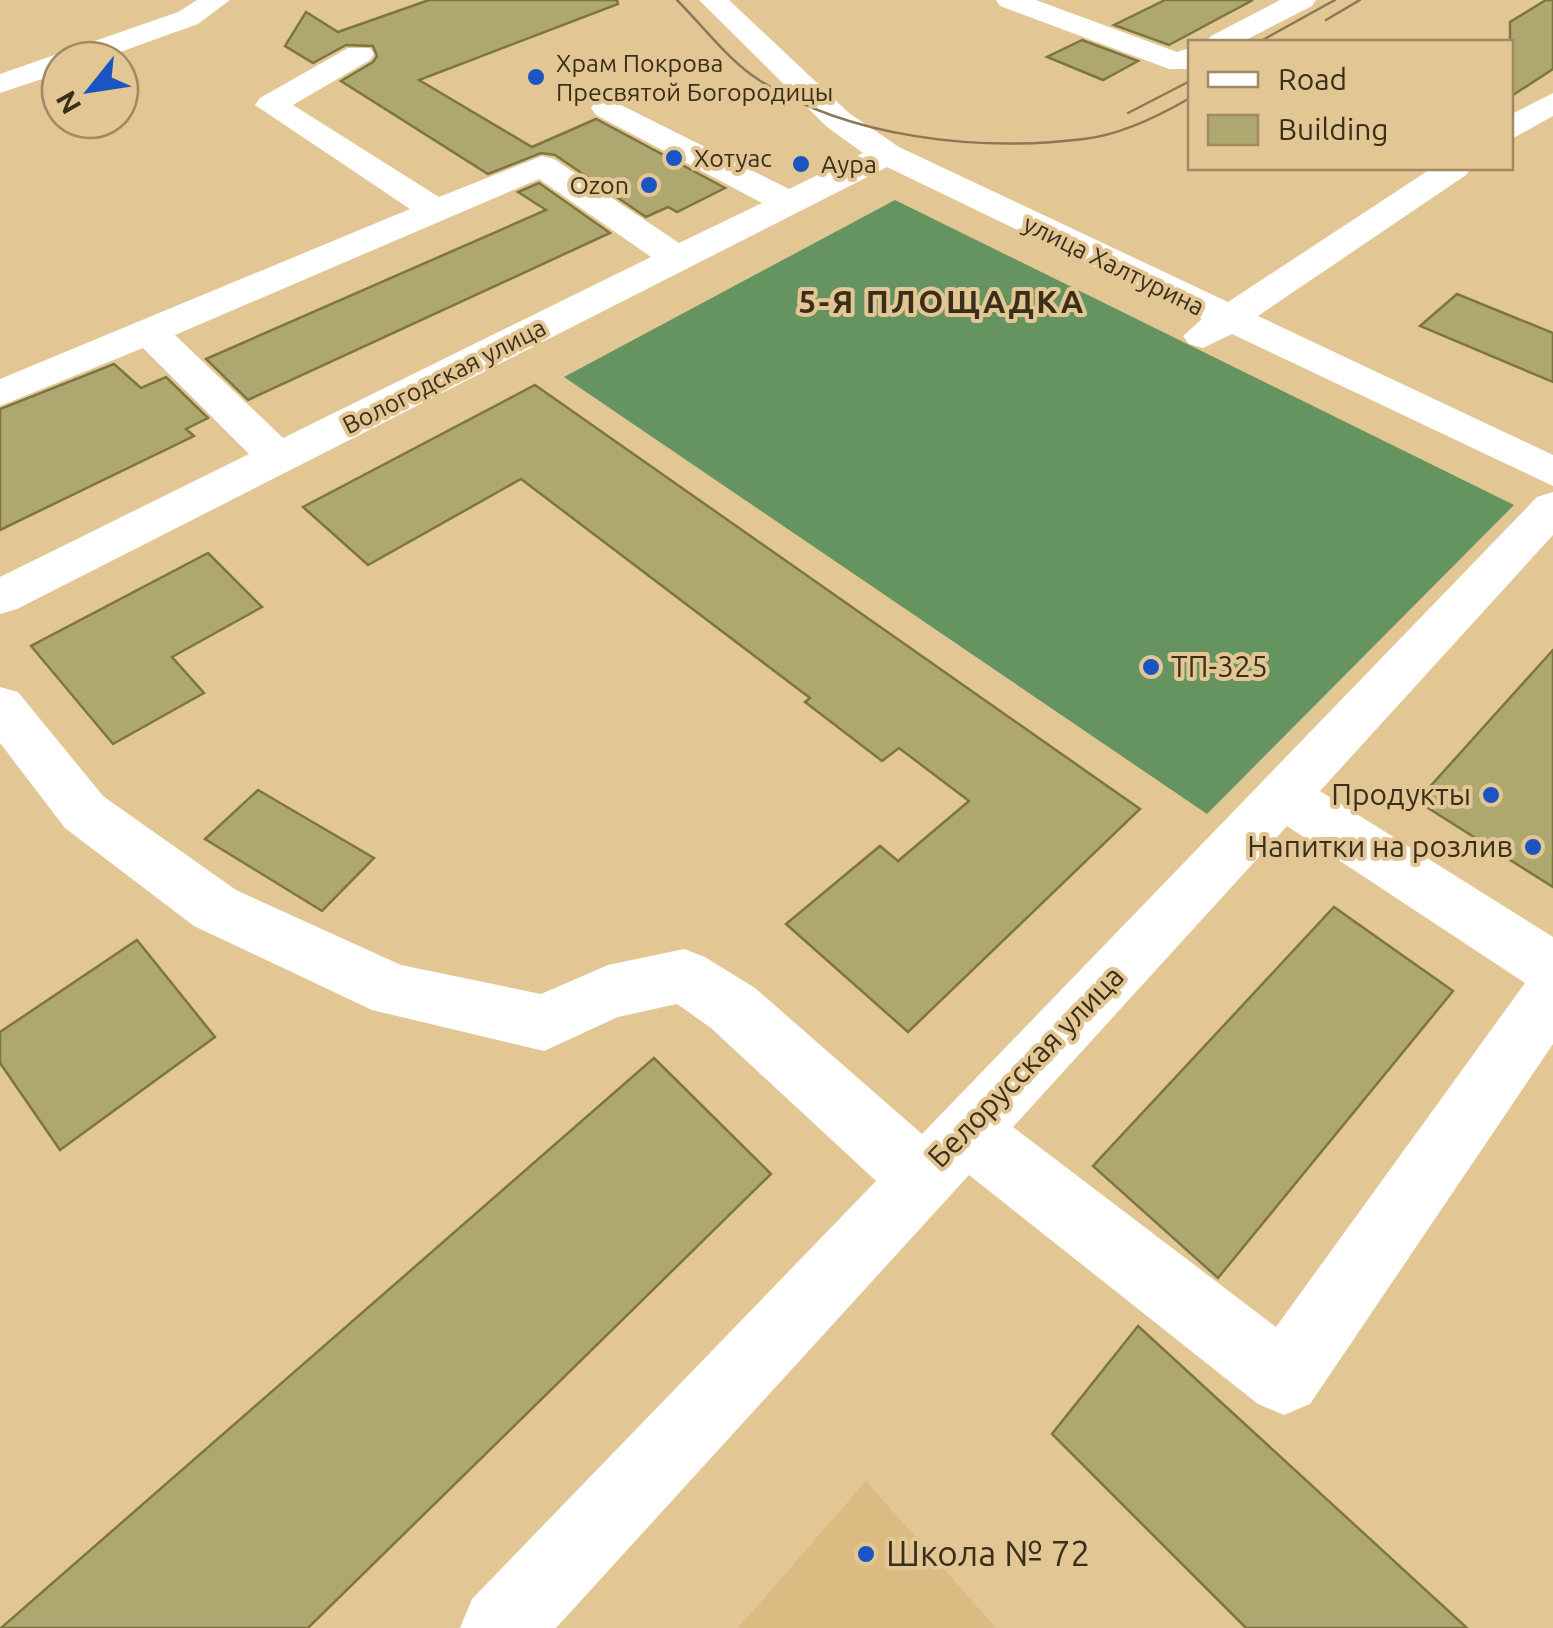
<svg xmlns="http://www.w3.org/2000/svg" width="1553" height="1628" viewBox="0 0 1553 1628" font-family="Ubuntu,sans-serif">
	<style>
		.built { fill: #dbbb81 }
		.forest { fill: #669460 }
		.building { fill: #aea770; stroke: #7d7641; stroke-width: 2.5 }
		.lines { fill: none; stroke-linecap: round; stroke-linejoin: round }
		.minor { fill: #fff; fill-rule: evenodd }
		.tram { stroke: #8b7855; stroke-width: 2.5 }
		.poi-dot { fill: #1c55c2; stroke: #e2c693; stroke-width: 4 }
		.labels { text-anchor: middle; stroke-width: 8; stroke-linejoin: round; paint-order: stroke }
		.far-poi-label { font-size: 25px; fill: #3b2f1b; stroke: #e2c693; text-anchor: start }
		.far-street-label { font-size: 25px; fill: #3b2f1b; stroke: #e2c693 }
		.poi-label { font-size: 30px; fill: #3b2f1b; stroke: #e2c693; text-anchor: end }
		.street-label { font-size: 30px; fill: #3b2f1b; stroke: #e2c693 }
		.far-district-label { font-size: 32px; font-weight: bold; letter-spacing: 2.5px; fill: #3b2f1b; stroke: #e2c693 }
		.near-poi-label { font-size: 35px; fill: #3b2f1b; stroke: #e2c693; text-anchor: start }
	</style>
	<rect width="100%" height="100%" fill="#e2c693"/>
	<path class="built" d="M866 1481 996 1628H738Z"/>
	<path class="forest" d="M895 200 1514 505 1207 814 564 377Z"/>
	<path class="building" d="M429 0H617L618 4 419 80 532 147 596 119 725 188 677 212 668 207 646 217 555 155 541 153 488 174 341 81 373 62 377 56 373 46 346 45 313 63 285 46 306 12 338 32Z
		M1165 0H1253L1169 45 1114 25Z
		M1546 0H1553V69L1510 97V22Z
		M1082 40 1138 61 1103 80 1047 57Z
		M539 183 610 233 248 400 206 359 546 210 518 192Z
		M1457 294 1553 333V382L1420 326Z
		M114 364 141 388 166 377 208 418 186 429 194 436 0 530V409Z
		M535 385 1140 809 908 1032 786 924 880 846 898 861 969 801 899 748 882 761 805 702 810 698 521 479 368 565 303 507Z
		M208 553 262 607 172 657 204 693 113 744 31 646Z
		M1553 650V887L1417 801Z
		M258 790 374 858 322 911 205 839Z
		M1334 907 1453 991 1218 1278 1093 1166Z
		M137 940 215 1037 60 1150 0 1063V1032Z
		M654 1058 771 1174 308 1628H1Z
		M1138 1326 1467 1628H1246L1052 1434Z"/>
	<g class="lines">
		<path class="minor" d="M197 0H230L198 24 98 60H60V73L0 93V74L178 12Z
			M699 0H729L849 113 899 147 1228 302 1432 168H1471L1466 175 1258 316 1553 455V486L1232 334 1203 348 1189 344 1183 336 1202 319 887 167 17 609 0 614V577L249 454 143 348 0 406V379L410 209 255 105 260 98 348 48H370L374 54 370 60 293 105 439 197 542 156 554 159 679 243 762 203 596 115 591 108 596 101 607 98 789 189 863 153 827 127ZM539 179 651 257 283 438 175 335Z
			M996 0H1036L1177 52 1190 48V69H1169L1000 6Z
			M1280 0H1316L1312 6 1242 42H1206L1211 36Z
			M1553 93V116L1510 140V115Z
			M1553 492V535L1320 791 1553 937V1044L1310 1404 1284 1415 1258 1404 969 1175 556 1628H460L472 1599 876 1181 711 1028 677 1004 618 1017 544 1051 372 1010 194 926 65 828 0 743V687L18 692 103 796 236 890 401 965 541 994 608 965 684 949 705 957 755 988 922 1134 1537 497ZM1287 826 1525 983 1276 1327 1013 1127Z"/>
		<path class="tram" d="M677 0C702 25 729 61 759 80 849 138 978 152 1084 139 1120 135 1159 116 1190 98
			M1326 20 1360 0
			M1259 42 1335 0
			M1128 113 1190 81"/>
	</g>
	<g class="poi-dot">
		<circle cx="536" cy="77" r="10"/>
		<circle cx="674" cy="158" r="10"/>
		<circle cx="801" cy="164" r="10"/>
		<circle cx="649" cy="185" r="10"/>
		<circle cx="1151" cy="667" r="10"/>
		<circle cx="1491" cy="795" r="10"/>
		<circle cx="1533" cy="847" r="10"/>
		<circle cx="866" cy="1554" r="10"/>
	</g>
	<g class="labels">
		<g class="far-poi-label">
			<text x="556" y="72">Храм Покрова<tspan x="556" dy="29">Пресвятой Богородицы</tspan></text>
			<text x="694" y="167">Хотуас</text>
			<text x="821" y="173">Аура</text>
			<text x="629" y="194" text-anchor="end">Ozon</text>
		</g>
		<g class="far-street-label">
			<text transform="translate(1114 265) rotate(26)" y="9">улица Халтурина</text>
			<text transform="translate(444 376) rotate(-27)" y="9">Вологодская улица</text>
		</g>
		<g class="poi-label">
			<text x="1171" y="677" text-anchor="start">ТП-325</text>
			<text x="1471" y="805">Продукты</text>
			<text x="1513" y="857">Напитки на розлив</text>
		</g>
		<g class="street-label">
			<text transform="translate(1026 1067) rotate(-46)" y="10">Белорусская улица</text>
		</g>
		<g class="far-district-label">
			<text x="942" y="313">5-Я ПЛОЩАДКА</text>
		</g>
		<g class="near-poi-label">
			<text x="886" y="1566">Школа № 72</text>
		</g>
	</g>
	<rect x="1188" y="40" width="325" height="130" fill="#e2c693" stroke="#9f8a63" stroke-width="2.5"/>
	<rect x="1208" y="72" width="50" height="15" fill="#ffffff" stroke="#9f8a63" stroke-width="2.5"/>
	<text x="1278" y="90" font-size="30" fill="#3b2f1b">Road</text>
	<rect x="1208" y="115" width="50" height="30" fill="#aea770" stroke="#9f8a63" stroke-width="2.5"/>
	<text x="1278" y="140" font-size="30" fill="#3b2f1b">Building</text>
	<g transform="translate(90 90) rotate(240)"><circle r="48" fill="#e2c693" stroke="#9f8a63" stroke-width="2.5"/>
	<path d="M0-8L18 38L0 25L-18 38Z" fill="#1c55c2"/>
	<text y="-15" font-size="28" font-weight="bold" text-anchor="middle" fill="#3b2f1b">N</text>
	</g>
</svg>
